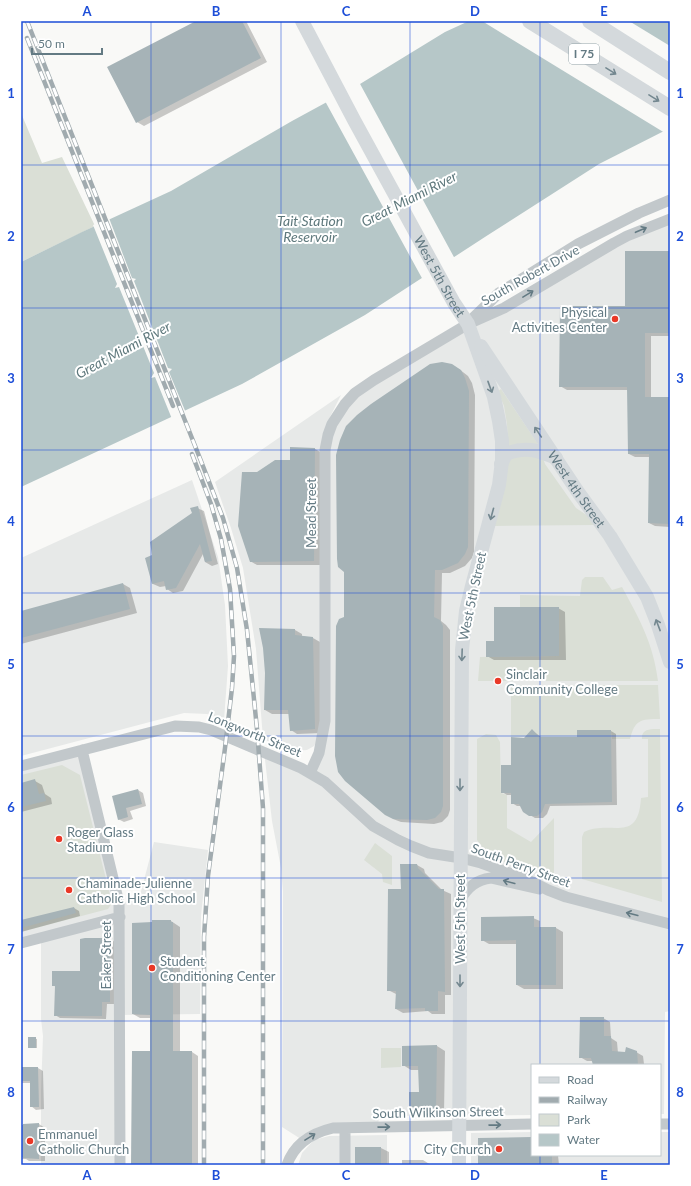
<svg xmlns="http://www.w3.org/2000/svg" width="691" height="1186" viewBox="0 0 691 1186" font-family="Lato,sans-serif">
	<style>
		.built { fill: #e7e9e8 }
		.green { fill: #dadfd6 }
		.water { fill: #b6c7c8 }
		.pier { fill: #f9f9f7 }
		.shadow { fill: #0003 }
		.building { fill: #a6b3b7 }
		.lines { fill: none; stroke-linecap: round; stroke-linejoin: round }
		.minor { stroke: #c2c8cb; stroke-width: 11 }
		.major { stroke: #d4d9dc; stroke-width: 14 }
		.highway { stroke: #d4d9dc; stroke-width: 16 }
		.rail-casing { stroke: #a1abaf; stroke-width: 4.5 }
		.rail { stroke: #fff; stroke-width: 3; stroke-dasharray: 9; stroke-linecap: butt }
		.oneway { stroke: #748890 }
		.oneway2 { stroke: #637a83 }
		.grid { fill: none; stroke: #1d4ed8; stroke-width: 1; stroke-opacity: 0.55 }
		.poi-dot { fill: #e93827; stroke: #fff; stroke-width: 1.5 }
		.labels { text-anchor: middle; stroke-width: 4; stroke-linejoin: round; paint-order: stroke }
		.shield { fill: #fff; stroke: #92a2a8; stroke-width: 1 }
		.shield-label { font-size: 12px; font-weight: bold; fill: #637a83 }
		.street-label { font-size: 13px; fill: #637a83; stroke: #fff }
		.poi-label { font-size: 13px; fill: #637a83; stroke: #fff; text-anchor: start }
		.water-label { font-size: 14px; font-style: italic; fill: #5e787c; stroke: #fff }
		.neatline { fill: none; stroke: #1d4ed8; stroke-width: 1.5 }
		.grid-label { font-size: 13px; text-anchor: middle; font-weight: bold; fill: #1d4ed8 }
	</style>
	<rect width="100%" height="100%" fill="#f9f9f7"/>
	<path class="built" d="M670 217V1011L665 1012 664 1114H660V1065H532V1115L379 1116 378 1127 345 1128 304 1141 282 1127 283 891 281 868 272 821 264 751 310 772 319 753 328 435 355 393Z
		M341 395 330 417 325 432 322 697 319 737 314 746 307 750 296 751 286 749 263 739 256 649 243 568 231 528 215 482Z
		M192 480 218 557 225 605 228 666 224 720 207 714 184 713 21 756V558Z
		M82 750 120 903 139 899 154 842 208 850 201 916 200 1014 120 1015V1165H41V1090L43 1036 41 1019V938L21 944V766Z
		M532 1132V1155H660V1132H670V1165H471V1133Z
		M387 1135V1165H298L302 1153 314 1140 329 1136Z"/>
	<path class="green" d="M21 113 42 163 62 157 95 226 21 262Z
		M501 389 538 444 545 464 576 508 588 516 594 525 494 526 508 445 507 424 504 406 498 391Z
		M585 577H603L612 590 622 587C640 620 653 643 658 681H478L480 657 559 656V607H520V595L580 596 582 580Z
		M511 685H658L660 719C640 719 635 720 630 739H612L611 730H578L577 737H511Z
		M660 729 662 902 582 879V837L584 832C611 819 638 845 641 798L648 797V739H642C641 728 652 729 660 729Z
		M486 734 496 735 500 742 501 793 507 795V828L531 842 554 818V876L491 858 477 840V739Z
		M62 765 80 775 112 903 108 909 21 932V775Z
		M375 843 392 856V885L383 882 382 874 364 860Z
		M381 1048H401V1067L381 1068Z"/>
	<path class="water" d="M469 21H670V128L599 164 488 235 365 315 242 384 21 487V262L82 232 171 191 292 121 360 84 445 32Z"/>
	<path class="pier" d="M482 21H629L670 46V130L665 133Z
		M359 82 455 259 423 280 325 101Z
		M109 218 132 278 136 279 134 281 168 368 172 369 169 372 186 413 172 419 155 377 151 378 154 373 119 287 115 288 117 284 93 225Z"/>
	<path class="shadow" d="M198 21H246L267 62 144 126 137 122Z
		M670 252V336H651V398H670V527L655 526 649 523 650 457H635L629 454 628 390H567L560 386Z
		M459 369 468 376 472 383 475 395 474 552 472 558 465 566 450 573H442L441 621 446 625 450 630V810L448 816 442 822 434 824 401 822 393 819 345 618Z
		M291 448 315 449 322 453 321 565H257L250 561 257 473 291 461Z
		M197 508 204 511 218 564 212 566 205 562 203 554 183 591 173 593 167 589 166 586 160 587 153 584V556Z
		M123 584 130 588 137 613 21 644V612Z
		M558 608 565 612 566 660H494L487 656 495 642Z
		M260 629 295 630 302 634V637L313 638 320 642 322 733 297 734 291 730 289 714H272L265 710 266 673 264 648Z
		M532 730 542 738H578V731H611L616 734 617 805 550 806 547 814 543 818H535L523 811 521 806H517L512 803V795H507L502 792 524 739Z
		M35 781 42 785 45 794 51 798 52 804 21 812V784Z
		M138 790 143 793 146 806 130 811 133 819 124 822 118 819Z
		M417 865 424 869 425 873 442 890 451 894V995H445V1014H432L428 1011 403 1013 396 1009V994L388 990 402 890Z
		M74 908 79 911 80 916 21 932V921Z
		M533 918 540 921V928H556L563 932V989H524L517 985V944H489L482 940Z
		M171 921 180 927V1052H192L198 1056V1165H132L151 1052V1018H140L133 1014Z
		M85 939H110L115 942V1004H107L106 1019 60 1018 55 1015 56 987 53 985 81 972Z
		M603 1018 610 1022 611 1038 617 1042 618 1053 636 1052 643 1056 644 1064 647 1065H594L593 1061H587L580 1057Z
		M29 1038 37 1039V1048H29Z
		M437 1046 445 1051 444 1114H418L410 1109 420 1093 419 1070H411L403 1065 402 1047Z
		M21 1067 38 1068 43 1071 44 1109 36 1110 31 1106V1083H21Z
		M39 1124 45 1128V1161H29L26 1159H21V1125Z
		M532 1138V1155H558L559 1165H479Z
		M356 1148H381L389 1152V1165H356Z
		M402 1160H423L431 1165H402Z"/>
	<path class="building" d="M196 21H242L261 58 136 123 107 67Z
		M625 251H670V333H645V397H670V524L648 523 649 454H628L627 387H559L560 306H625Z
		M442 362 452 364 461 370 465 378 469 391 468 547 465 554 458 563 442 570H435L434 617 440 620 443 626V806L441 812 435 818 427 820 393 819 385 815 345 781 338 772 335 756 336 626 339 619 344 617V572L338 567 337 559 336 455 340 440 346 426 357 415 371 404 430 364Z
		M290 447 315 448 314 561 250 562 238 526 242 472H257L275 460H290Z
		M198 506 212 561 205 562 200 544 176 588 166 590 164 581 152 584 145 558 152 555 150 542 192 513 190 508Z
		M123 583 130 609 21 638V611Z
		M494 607H559V656L486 657V641H494Z
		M259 628 295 629V635L313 637 315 729 290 731 288 710H264L265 673 263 648Z
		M532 729 539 737H577V730H611L612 802 545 804 542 812 537 816H529L523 812 519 804H511V793H501V765H511V737L524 738Z
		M35 779 39 794 44 793 46 801 21 807V783Z
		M138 789 142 804 126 808 128 817 118 820 112 796Z
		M400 864H417L418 868 439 889H444L445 992 438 991V1011H425V1008L395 1009 396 991H387L388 889H401Z
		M74 907 76 913 21 928V920Z
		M534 916V927H556V985H516V940L481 941V917Z
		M152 920H171V922H173V1051H192V1165H131L132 1051H150V1015L132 1014V923L152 922Z
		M85 938H110V1002H102V1016H54L55 986H52V971H80V939Z
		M580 1017H604V1036H611L612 1051 625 1052 626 1047 637 1051 638 1065H593L591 1058H579Z
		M28 1037H36V1048H28Z
		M437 1045 436 1110H409V1092H419L418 1066H402V1046Z
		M21 1067H38L39 1107H30V1081H21Z
		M39 1123V1159L23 1158V1157H21V1125H23V1124Z
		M532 1137V1155H552V1165H478V1138Z
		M355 1147H381V1165H355Z"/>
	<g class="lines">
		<path class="minor" d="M472 319 499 293 578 244 639 213 670 200
			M82 750 119 903 120 1165
			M21 766 175 726 199 727 211 730 301 768 325 782 373 826 398 840 411 846 429 853 461 858 481 863 526 879 548 890 566 897 670 924
			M310 773 319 753 325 721V450L328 435 332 424 345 404 355 393 374 380 468 324 504 308 614 243 627 236 670 219
			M460 900C468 887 476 880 491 878L539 889
			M21 943 120 917
			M660 1124H670
			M287 1165C294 1144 312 1133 333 1128L532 1124
			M345 1165V1128"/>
		<g class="major">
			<path id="s1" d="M302 21 354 120 454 303 468 324 494 397 499 421 502 441V461L499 485 472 586 466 611 462 650 459 1165"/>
			<path id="s2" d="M481 346 578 492 610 536 647 597 658 625 670 662"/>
			<path d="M501 464 506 454C524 446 538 450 556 458"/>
		</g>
		<path class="highway" d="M530 21 670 108
			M590 21 670 72"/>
		<g class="rail-casing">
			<path id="rail" d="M27 21 201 461 223 518 237 568 247 630 257 729 263 808V1165
				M27 38 173 406
				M192 454 211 504 221 539 230 589 234 656 232 688 225 748 208 876 204 937V1165"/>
		</g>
		<use href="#rail" class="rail"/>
	</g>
	<defs><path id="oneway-shaft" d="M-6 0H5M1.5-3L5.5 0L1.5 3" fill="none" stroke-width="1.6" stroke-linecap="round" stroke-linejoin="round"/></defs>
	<g class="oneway">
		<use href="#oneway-shaft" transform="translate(611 71) rotate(32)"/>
		<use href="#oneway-shaft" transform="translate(654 98) rotate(32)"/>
		<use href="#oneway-shaft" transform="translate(490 387) rotate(70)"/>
		<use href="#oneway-shaft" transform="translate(538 432) rotate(-124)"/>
		<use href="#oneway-shaft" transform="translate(492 514) rotate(105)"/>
		<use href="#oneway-shaft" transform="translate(658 625) rotate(-111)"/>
		<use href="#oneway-shaft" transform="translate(462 655) rotate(92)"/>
		<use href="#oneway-shaft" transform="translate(460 785) rotate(90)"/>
		<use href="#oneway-shaft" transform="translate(460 981) rotate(90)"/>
	</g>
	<g class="oneway2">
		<use href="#oneway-shaft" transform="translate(641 230) rotate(-23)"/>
		<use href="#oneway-shaft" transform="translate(528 294) rotate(-31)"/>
		<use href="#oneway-shaft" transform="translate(509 882) rotate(-165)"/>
		<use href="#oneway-shaft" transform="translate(632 914) rotate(-166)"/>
		<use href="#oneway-shaft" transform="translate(495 1125) rotate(-1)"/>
		<use href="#oneway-shaft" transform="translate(384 1127) rotate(-1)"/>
		<use href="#oneway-shaft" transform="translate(310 1137) rotate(-32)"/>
	</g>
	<path class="grid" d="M151 21V1165M281 21V1165M410 21V1165M540 21V1065M21 165H670M21 308H670M21 450H670M21 593H670M21 736H670M21 878H670M21 1021H670M540 1155V1165"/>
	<g class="poi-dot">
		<circle cx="615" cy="319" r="4"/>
		<circle cx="498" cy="681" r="4"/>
		<circle cx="59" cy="839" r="4"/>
		<circle cx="69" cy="890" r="4"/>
		<circle cx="152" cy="968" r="4"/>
		<circle cx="30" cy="1141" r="4"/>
		<circle cx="499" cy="1149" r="4"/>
	</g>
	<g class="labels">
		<rect class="shield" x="569" y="44" width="30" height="20" rx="3"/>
		<g class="shield-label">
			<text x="584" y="58">I 75</text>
		</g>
		<g class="street-label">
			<text transform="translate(530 275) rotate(-29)" y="5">South Robert Drive</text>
			<text dy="5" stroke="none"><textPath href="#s1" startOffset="290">West 5th Street</textPath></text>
			<text dy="5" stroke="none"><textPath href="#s2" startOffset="172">West 4th Street</textPath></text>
			<text transform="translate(311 513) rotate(-90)" y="5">Mead Street</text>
			<text transform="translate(472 596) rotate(-78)" y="5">West 5th Street</text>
			<text transform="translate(255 734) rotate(22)" y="5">Longworth Street</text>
			<text transform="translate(521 865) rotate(20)" y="5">South Perry Street</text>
			<text transform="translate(460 919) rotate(-90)" y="5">West 5th Street</text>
			<text transform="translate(106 955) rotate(-90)" y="5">Eaker Street</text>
			<text transform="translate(438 1112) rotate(-1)" y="5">South Wilkinson Street</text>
		</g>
		<g class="poi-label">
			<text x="607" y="317" text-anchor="end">Physical<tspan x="607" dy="15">Activities Center</tspan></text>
			<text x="506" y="679">Sinclair<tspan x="506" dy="15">Community College</tspan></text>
			<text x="67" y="837">Roger Glass<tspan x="67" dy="15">Stadium</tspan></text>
			<text x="77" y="888">Chaminade-Julienne<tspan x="77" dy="15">Catholic High School</tspan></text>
			<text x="160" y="966">Student<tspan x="160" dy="15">Conditioning Center</tspan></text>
			<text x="38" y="1139">Emmanuel<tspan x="38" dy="15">Catholic Church</tspan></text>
			<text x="491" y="1154" text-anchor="end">City Church</text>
		</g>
		<g class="water-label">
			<text transform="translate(409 199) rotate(-27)" y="5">Great Miami River</text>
			<text x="310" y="226">Tait Station<tspan x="310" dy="16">Reservoir</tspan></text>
			<text transform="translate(123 350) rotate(-28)" y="5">Great Miami River</text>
		</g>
	</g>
	<rect width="691" height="1186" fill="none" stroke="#ffffff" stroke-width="44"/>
	<rect x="531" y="1064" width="130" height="92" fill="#ffffff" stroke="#c1cacd"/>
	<rect x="539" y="1077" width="20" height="6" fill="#d4d9dc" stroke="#c1cacd"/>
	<text x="567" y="1084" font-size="12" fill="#637a83">Road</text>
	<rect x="539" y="1097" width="20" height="6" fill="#a1abaf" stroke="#c1cacd"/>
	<text x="567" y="1104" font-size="12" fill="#637a83">Railway</text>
	<rect x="539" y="1114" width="20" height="12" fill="#dadfd6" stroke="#c1cacd"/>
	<text x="567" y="1124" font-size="12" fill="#637a83">Park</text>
	<rect x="539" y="1134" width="20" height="12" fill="#b6c7c8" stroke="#c1cacd"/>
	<text x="567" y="1144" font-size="12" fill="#637a83">Water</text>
	<path d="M32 48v6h70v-6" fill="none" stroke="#637a83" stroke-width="2"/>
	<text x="38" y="48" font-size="12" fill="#637a83" stroke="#ffffff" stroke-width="3" paint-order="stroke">50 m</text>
	<rect x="22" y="22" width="647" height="1142" class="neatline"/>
	<g class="grid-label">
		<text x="87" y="16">A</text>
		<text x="216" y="16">B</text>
		<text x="346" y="16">C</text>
		<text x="475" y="16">D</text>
		<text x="604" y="16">E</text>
		<text x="11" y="98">1</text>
		<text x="680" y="98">1</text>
		<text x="11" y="241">2</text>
		<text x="680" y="241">2</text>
		<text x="11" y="383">3</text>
		<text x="680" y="383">3</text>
		<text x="11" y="526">4</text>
		<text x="680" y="526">4</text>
		<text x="11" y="669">5</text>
		<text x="680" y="669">5</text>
		<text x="11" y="812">6</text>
		<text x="680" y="812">6</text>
		<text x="11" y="954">7</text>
		<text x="680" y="954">7</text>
		<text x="11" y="1097">8</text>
		<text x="680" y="1097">8</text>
		<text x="87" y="1180">A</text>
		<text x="216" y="1180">B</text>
		<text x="346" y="1180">C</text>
		<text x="475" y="1180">D</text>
		<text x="604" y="1180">E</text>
	</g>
</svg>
